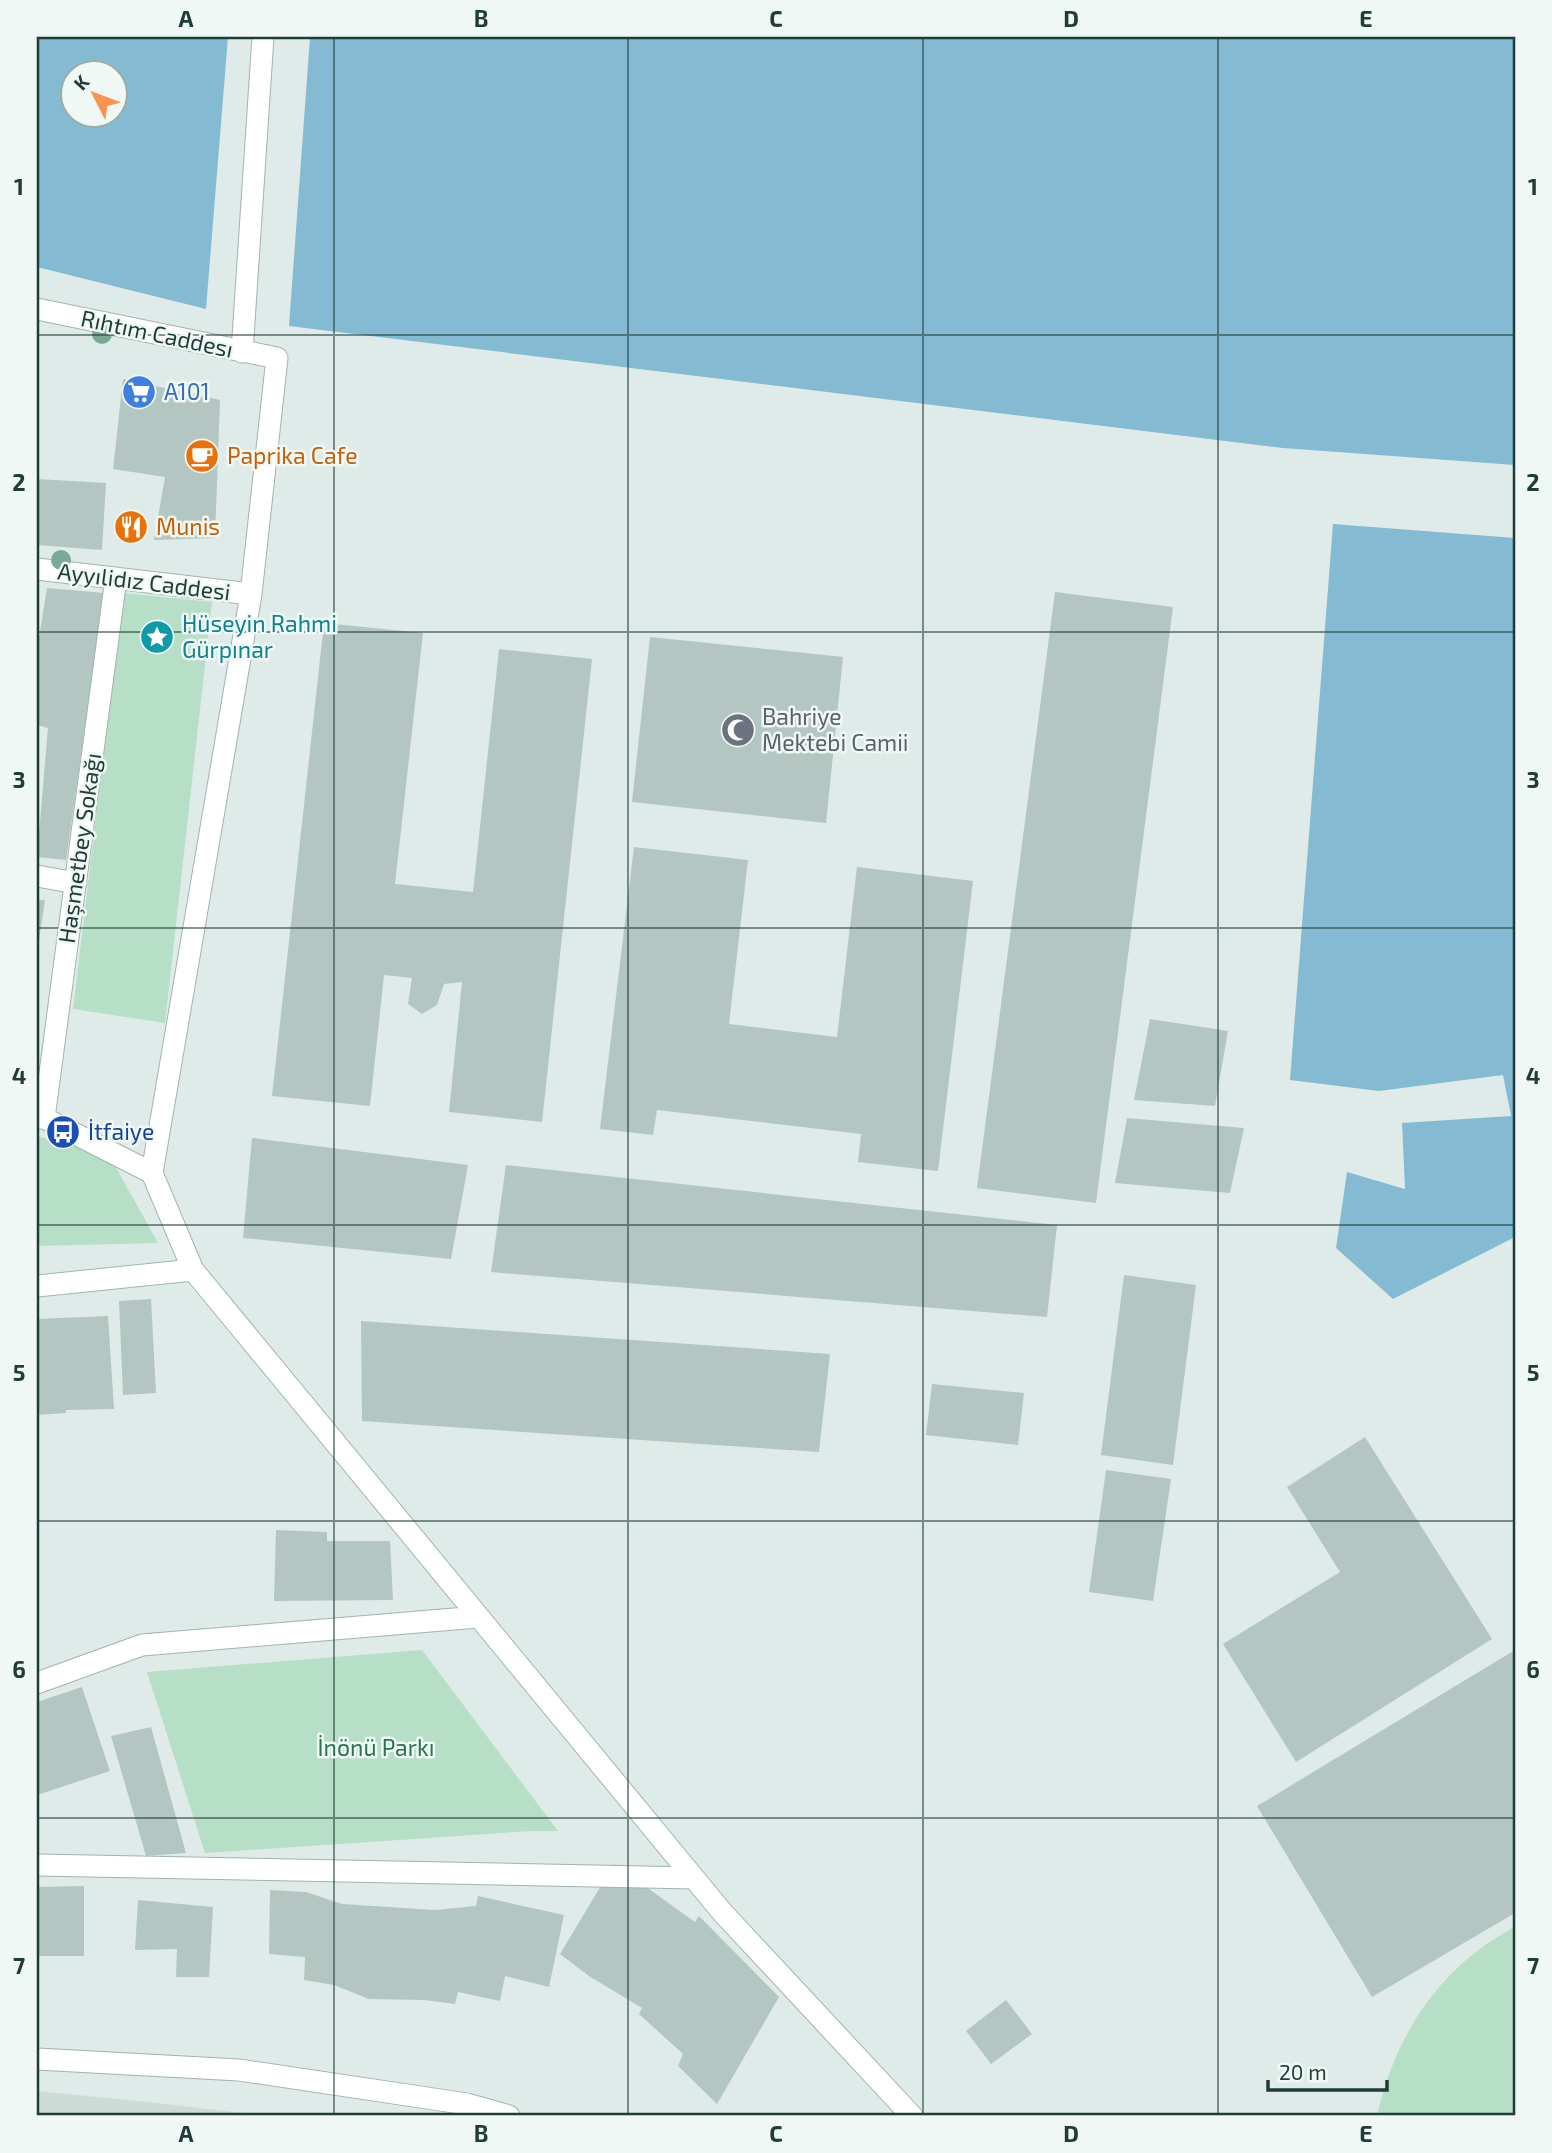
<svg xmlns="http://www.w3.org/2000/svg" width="1552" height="2153" viewBox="0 0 1552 2153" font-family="'Exo 2',sans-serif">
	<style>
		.built { fill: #cddbd7 }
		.green { fill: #b7dec7 }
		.water { fill: #84bbd3; fill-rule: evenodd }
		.building { fill: #b4c6c1 }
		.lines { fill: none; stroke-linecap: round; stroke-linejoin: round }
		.street-casing { stroke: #a2b3b0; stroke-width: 23 }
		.secondary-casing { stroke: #9db7b2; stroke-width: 23 }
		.street { stroke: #fff; stroke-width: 21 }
		.secondary { stroke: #fff; stroke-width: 21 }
		.tree { fill: #7aaa95 }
		.grid { fill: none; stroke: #1f3c38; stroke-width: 2; stroke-opacity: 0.55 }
		.labels { text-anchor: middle; stroke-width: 5; stroke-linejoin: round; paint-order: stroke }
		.street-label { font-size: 23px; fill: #1f3c38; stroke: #f0f8f5 }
		.shop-label { font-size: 23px; fill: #366cbe; stroke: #f0f8f5; text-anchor: start }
		.food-label { font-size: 23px; fill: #c56008; stroke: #f0f8f5; text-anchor: start }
		.culture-label { font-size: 23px; fill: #0d838f; stroke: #f0f8f5; text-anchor: start }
		.worship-label { font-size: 23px; fill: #5b616d; stroke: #f0f8f5; text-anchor: start }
		.transit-label { font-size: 23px; fill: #164399; stroke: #f0f8f5; text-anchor: start }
		.park-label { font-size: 23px; fill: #287451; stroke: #f0f8f5 }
		.neatline { fill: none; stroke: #1f3c38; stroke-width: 2.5 }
		.grid-label { font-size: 23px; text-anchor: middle; font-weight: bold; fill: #1f3c38 }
	</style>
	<rect width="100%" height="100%" fill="#dfebe8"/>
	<path class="built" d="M37 2091 148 2102 270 2116H37Z"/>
	<path class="green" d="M123 593 212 602 165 1023 73 1009Z
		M37 1137 81 1143 114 1164 158 1243 37 1246Z
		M422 1650 558 1831H531L205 1853 147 1672Z
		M1515 1927V2116H1377C1395 2035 1440 1966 1515 1927Z"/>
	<path class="water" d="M37 37H228L206 309 37 267ZM74 74H116V116H74Z
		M310 37H1515V465L1283 448 289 326Z
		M1333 524 1515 538V1237L1393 1299 1336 1248 1347 1172 1405 1189 1402 1123 1511 1116 1503 1075 1379 1091 1290 1080Z"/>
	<path class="building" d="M123 379 220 400 215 538 154 540 165 477 113 469Z
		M37 479 106 483 102 550 37 545Z
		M47 588 104 593 66 860 37 857 48 728 37 725V650Z
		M1055 592 1173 607 1096 1203 977 1188Z
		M324 623 423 633 395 884 473 892 499 649 592 659 542 1122 449 1112 462 982 444 984 437 1005 422 1014 408 1004 412 978 384 975 370 1106 272 1096Z
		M650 637 843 657 826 823 632 802Z
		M634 847 748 860 729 1024 837 1037 857 867 973 881 938 1171 858 1162 861 1134 657 1110 653 1135 600 1129Z
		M37 900H45L38 947H37Z
		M1150 1019 1228 1031 1215 1106 1134 1100Z
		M1127 1118 1244 1128 1230 1193 1115 1183Z
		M252 1138 468 1165 451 1259 243 1238Z
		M506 1165 1057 1225 1047 1317 491 1272Z
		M1124 1275 1196 1285 1173 1465 1101 1455Z
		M151 1299 156 1393 123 1395 119 1301Z
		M108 1316 114 1409 66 1410V1413L37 1415V1319Z
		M361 1321 830 1354 819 1452 362 1421Z
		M932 1384 1024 1393 1018 1445 926 1435Z
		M1365 1437 1492 1639 1296 1762 1223 1644 1340 1572 1287 1487Z
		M1106 1470 1171 1479 1153 1601 1089 1592Z
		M276 1530 327 1532V1541H390L393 1600 274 1601Z
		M1515 1650V1913L1372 1997 1257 1806Z
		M82 1687 110 1771 37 1795V1702Z
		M151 1727 186 1853 146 1856 111 1736Z
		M614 1864 695 1922 699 1916 779 1997 717 2104 678 2066 683 2054 639 2014 642 2008 589 1976 560 1954Z
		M84 1886V1956H37V1887Z
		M270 1890 306 1892 342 1904 435 1910 476 1906 478 1896 564 1915 549 1987 505 1976 500 2001 458 1992 455 2004 424 2000 369 1999 334 1985 304 1980 305 1957 269 1954Z
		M138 1900 213 1907 209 1977H176L177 1949 135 1950Z
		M1006 2000 1032 2034 991 2064 966 2031Z"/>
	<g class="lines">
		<g class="street-casing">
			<path id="street" d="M37 309 277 358 251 594 152 1173 193 1270 722 1912 912 2116
				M242 352 263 37
				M37 569 251 594
				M37 876 76 883
				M37 1118H44L152 1173
				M44 1118 116 578
				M37 1683 142 1645 478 1617
				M37 1865 694 1878
				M37 2059 239 2070 467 2104 509 2116"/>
		</g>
		<g class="secondary-casing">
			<path id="secondary" d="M37 1286 193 1270"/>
		</g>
		<use href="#street" class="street"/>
		<use href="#secondary" class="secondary"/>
	</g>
	<g class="tree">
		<circle cx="102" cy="334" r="10"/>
		<circle cx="61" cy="560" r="10"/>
	</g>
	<path class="grid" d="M334 37V2116M628 37V2116M923 37V2116M1218 37V2116M37 335H1515M37 632H1515M37 928H1515M37 1225H1515M37 1521H1515M37 1818H1515"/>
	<defs>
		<g id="supermarket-disc" transform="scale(1.75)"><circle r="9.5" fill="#3f7fe0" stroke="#f0f8f5"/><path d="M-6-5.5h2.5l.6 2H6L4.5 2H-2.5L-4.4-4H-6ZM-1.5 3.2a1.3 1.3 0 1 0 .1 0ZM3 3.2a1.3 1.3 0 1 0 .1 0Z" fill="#fff"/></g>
		<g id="cafe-disc" transform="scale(1.75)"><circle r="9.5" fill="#e8710a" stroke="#f0f8f5"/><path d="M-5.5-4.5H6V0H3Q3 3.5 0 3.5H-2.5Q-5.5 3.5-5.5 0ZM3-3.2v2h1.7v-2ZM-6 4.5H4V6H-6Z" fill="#fff"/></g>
		<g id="restaurant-disc" transform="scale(1.75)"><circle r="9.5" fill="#e8710a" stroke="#f0f8f5"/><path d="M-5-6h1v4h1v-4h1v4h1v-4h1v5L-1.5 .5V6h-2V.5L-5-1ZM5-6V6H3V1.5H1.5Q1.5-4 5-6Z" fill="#fff"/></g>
		<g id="sight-disc" transform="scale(1.75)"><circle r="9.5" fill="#0f9aa8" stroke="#f0f8f5"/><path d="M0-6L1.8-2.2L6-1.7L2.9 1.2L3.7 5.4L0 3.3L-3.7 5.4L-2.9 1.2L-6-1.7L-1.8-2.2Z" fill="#fff"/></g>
		<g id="mosque-disc" transform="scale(1.75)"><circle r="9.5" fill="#6b7280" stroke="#f0f8f5"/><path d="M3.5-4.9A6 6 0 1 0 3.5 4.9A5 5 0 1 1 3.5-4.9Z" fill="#fff"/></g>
		<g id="bus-disc" transform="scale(1.75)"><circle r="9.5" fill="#1a4fb4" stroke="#f0f8f5"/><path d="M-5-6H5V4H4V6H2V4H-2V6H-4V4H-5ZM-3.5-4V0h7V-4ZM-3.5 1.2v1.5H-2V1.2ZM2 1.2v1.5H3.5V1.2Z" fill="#fff"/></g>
	</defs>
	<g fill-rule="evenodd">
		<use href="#supermarket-disc" x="139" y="392"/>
		<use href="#cafe-disc" x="202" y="456"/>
		<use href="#restaurant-disc" x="131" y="527"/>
		<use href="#sight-disc" x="157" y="637"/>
		<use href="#mosque-disc" x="738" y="730"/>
		<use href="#bus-disc" x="63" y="1132"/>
	</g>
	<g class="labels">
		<g class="street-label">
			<text transform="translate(157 334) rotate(12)" y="8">Rıhtım Caddesı</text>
			<text transform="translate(144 582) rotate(7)" y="8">Ayyılidız Caddesi</text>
			<text transform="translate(80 848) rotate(-82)" y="8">Haşmetbey Sokağı</text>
		</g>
		<g class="shop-label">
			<text x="164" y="400">A101</text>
		</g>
		<g class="food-label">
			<text x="227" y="464">Paprika Cafe</text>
			<text x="156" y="535">Munis</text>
		</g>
		<g class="culture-label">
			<text x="182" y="632">Hüseyin Rahmi<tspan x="182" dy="26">Gürpınar</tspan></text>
		</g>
		<g class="worship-label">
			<text x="762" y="725">Bahriye<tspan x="762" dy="26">Mektebi Camii</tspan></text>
		</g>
		<g class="transit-label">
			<text x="88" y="1140">İtfaiye</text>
		</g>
		<g class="park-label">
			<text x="376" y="1756">İnönü Parkı</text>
		</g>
	</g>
	<rect width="1552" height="2153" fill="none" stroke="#f0f8f5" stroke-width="77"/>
	<g transform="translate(94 94) rotate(312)"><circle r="33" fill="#f0f8f5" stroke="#9cada9" stroke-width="2"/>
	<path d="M0-5L12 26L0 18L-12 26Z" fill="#f89350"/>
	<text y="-10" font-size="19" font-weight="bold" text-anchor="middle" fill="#1f3c38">K</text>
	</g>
	<path d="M1268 2080v10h119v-10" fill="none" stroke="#1f3c38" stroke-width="3.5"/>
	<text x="1279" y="2080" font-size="21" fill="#1f3c38" stroke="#f0f8f5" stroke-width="5" paint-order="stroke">20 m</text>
	<rect x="38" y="38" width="1476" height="2076" class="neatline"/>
	<g class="grid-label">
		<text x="186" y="27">A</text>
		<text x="481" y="27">B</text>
		<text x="776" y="27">C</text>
		<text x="1071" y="27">D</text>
		<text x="1366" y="27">E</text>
		<text x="19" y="195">1</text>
		<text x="1533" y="195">1</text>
		<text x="19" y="491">2</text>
		<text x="1533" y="491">2</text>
		<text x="19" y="788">3</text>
		<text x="1533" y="788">3</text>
		<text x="19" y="1084">4</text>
		<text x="1533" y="1084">4</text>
		<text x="19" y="1381">5</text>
		<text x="1533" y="1381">5</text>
		<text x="19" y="1678">6</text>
		<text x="1533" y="1678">6</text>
		<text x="19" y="1974">7</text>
		<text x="1533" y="1974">7</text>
		<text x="186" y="2142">A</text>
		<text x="481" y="2142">B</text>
		<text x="776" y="2142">C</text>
		<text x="1071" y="2142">D</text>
		<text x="1366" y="2142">E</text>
	</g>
</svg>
